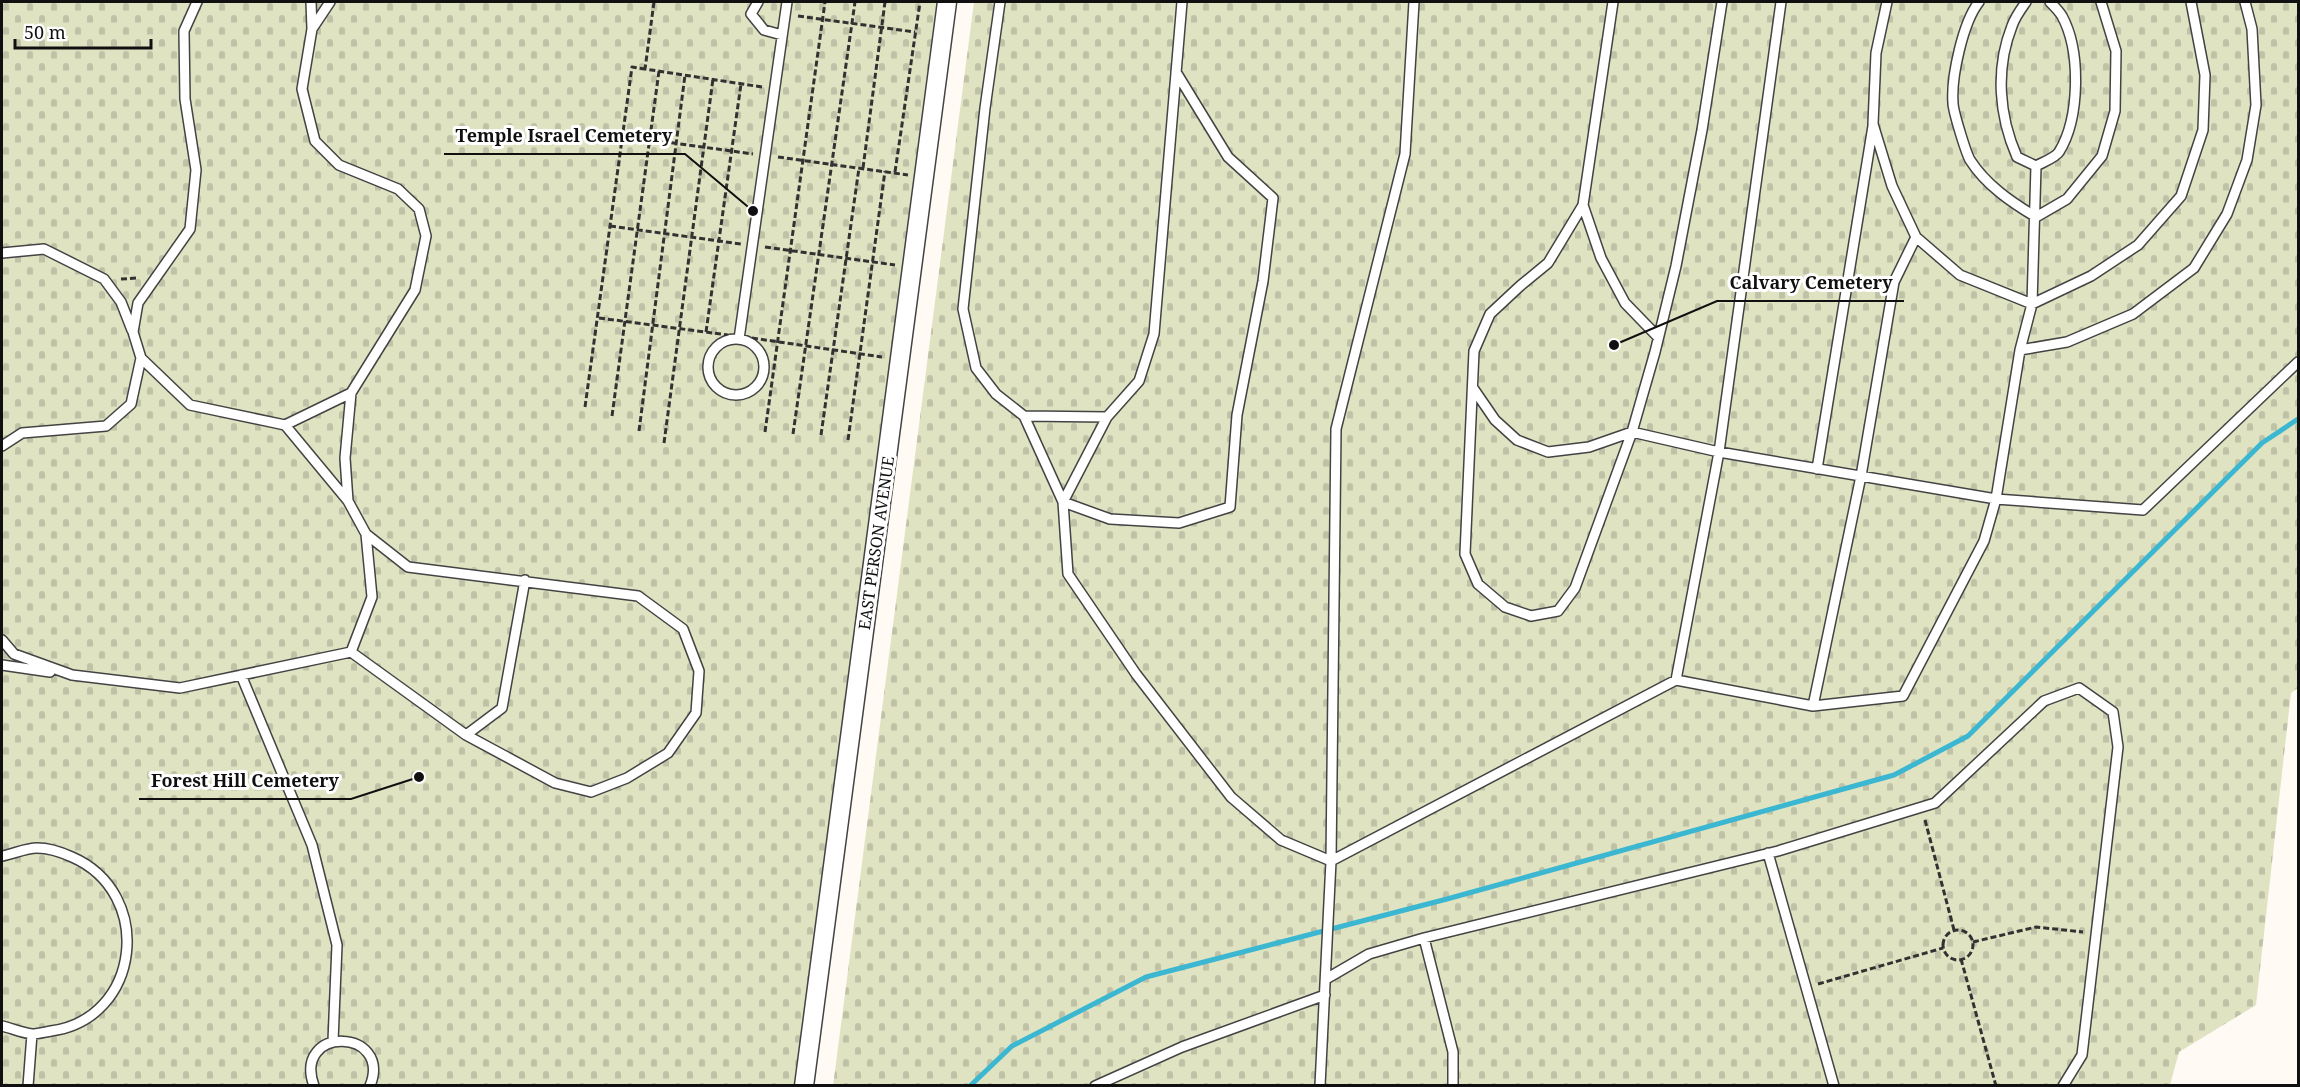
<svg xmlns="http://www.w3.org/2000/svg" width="2300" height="1087" viewBox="0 0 2300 1087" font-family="'Noto Serif',serif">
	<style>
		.cemetery { fill: url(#cemetery-stones) }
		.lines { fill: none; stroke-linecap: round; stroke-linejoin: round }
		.stream { stroke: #3bb7d1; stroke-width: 5 }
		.service-casing { stroke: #434343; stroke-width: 12 }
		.minor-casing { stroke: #434343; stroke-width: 21 }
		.path { stroke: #323232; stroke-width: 3; stroke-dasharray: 6 3; stroke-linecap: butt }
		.service { stroke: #fff; stroke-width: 9 }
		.minor { stroke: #fff; stroke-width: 18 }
		.labels { text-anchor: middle; stroke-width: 6; stroke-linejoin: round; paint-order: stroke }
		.street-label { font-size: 16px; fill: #101010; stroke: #fff }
		.leader { fill: none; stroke: #101010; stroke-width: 2 }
		.callout-dot { fill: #101010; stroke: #fff; stroke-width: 2 }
		.callout-label { font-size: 18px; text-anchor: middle; font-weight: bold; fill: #101010; stroke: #fff; stroke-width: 6; stroke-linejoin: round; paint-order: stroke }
	</style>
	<defs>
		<pattern id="cemetery-stones" width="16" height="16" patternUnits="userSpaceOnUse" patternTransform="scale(1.5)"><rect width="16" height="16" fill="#e0e3c2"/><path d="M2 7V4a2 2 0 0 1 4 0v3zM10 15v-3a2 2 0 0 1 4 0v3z" fill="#bfc2a6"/></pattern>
	</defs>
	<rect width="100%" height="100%" fill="#fffaf3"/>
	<path class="cemetery" d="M2 2H945L878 468 794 1085 2 1086Z
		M974 2H2298V688L2291 693 2256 1005 2179 1052 2170 1085 833 1086Z"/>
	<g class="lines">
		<path class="stream" d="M970 1086 1012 1046 1146 977 1447 899 1894 775 1968 736 2262 443 2298 419"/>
		<g class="service-casing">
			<path id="service" d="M311 2 312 29
				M758 2 751 14 764 30 782 35
				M1000 2 985 108 963 309 976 368 996 394 1024 416 1107 417 1139 381 1154 334 1182 2
				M1414 2 1405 154 1336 429 1331 861 1676 680
				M1613 2 1583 205 1548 263 1520 286 1490 314 1474 351 1465 554 1478 584 1505 607 1531 616 1558 611 1575 588 1632 432 1655 352 1676 266 1702 130 1722 2
				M1781 2 1719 452 1676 680 1813 706 1903 696 1984 541 1996 499 2020 350 2032 304 2036 166
				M1887 2 1876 53 1873 124 1892 186 1916 237 1960 275 2032 304 2091 276 2138 245 2181 196 2203 130 2205 75 2191 2
				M1979 2C1963 22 1951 77 1953 103 1953 111 1966 153 1970 160 1986 185 2011 202 2036 217L2067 199 2102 156 2115 111 2116 51 2101 2
				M2026 2C2021 9 2015 17 2012 26 1995 69 1999 116 2017 157L2036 166
				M2036 166C2043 162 2055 158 2059 152 2080 118 2081 51 2062 16 2059 11 2054 6 2050 2
				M1583 205 1601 258 1625 303 1658 337
				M2 253 44 249 104 279 121 302 132 330
				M708 367a28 28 0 1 1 56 0a28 28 0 1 1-56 0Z
				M739 339 787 2
				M2020 350 2067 342 2133 314 2194 268 2227 214 2247 160 2256 105 2252 29 2245 2
				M141 358 190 405 285 425 348 501
				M1473 388 1495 420 1517 440 1548 452 1589 447 1632 432 1719 452 1996 499 2143 510 2298 362
				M1024 416 1063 502 1068 574 1136 674 1231 797 1281 840 1331 861 1320 1086
				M1107 417 1063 502 1110 519 1179 523 1230 507 1237 415 1263 281 1273 198 1228 157 1176 72
				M285 425 351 393
				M2 446 22 433 106 426 131 404 141 358 133 332 138 303 190 229 196 170 185 99 184 31 197 2
				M1817 469 1873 126
				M2 640 14 654 72 675 180 688 351 652 372 597 366 534 348 501 345 458 351 393 415 290 426 236 419 209 398 189 339 165 315 141 302 89 312 29 330 2
				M351 652 466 735 555 783 591 792 627 778 668 753 696 713 699 671 683 629 638 596 408 567 366 534
				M2 665 50 672
				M241 675 312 845 337 945 333 1041
				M1813 706 1861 476 1894 282 1916 237
				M466 735 502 708 525 580
				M1768 853 1834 1086
				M2 856C13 854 26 848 37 848 50 848 61 852 72 857 155 893 141 1019 51 1031 45 1032 38 1034 32 1034 22 1033 11 1028 2 1026
				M1424 938 1453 1052V1086
				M1326 979 1369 954 1424 938 1778 851 1935 803 2044 701 2079 688 2113 712 2118 747 2082 1055 2063 1086
				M28 1086 32 1034
				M314 1086C292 1025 393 1028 370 1086
				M1095 1086 1182 1047 1325 995"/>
		</g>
		<g class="minor-casing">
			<path id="minor" d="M804 1086 947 2"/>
		</g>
		<path class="path" d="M654 2 645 69 762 87
			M798 16 915 32
			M609 134 753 154
			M778 157 908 175
			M863 168 885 2
			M895 172 920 2
			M610 226 741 244
			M765 247 895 265
			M121 279 138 278
			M599 318 728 335
			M706 332 741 84
			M752 338 882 357
			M585 407 632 67 645 69
			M612 416 659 71
			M639 431 685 75
			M765 432 825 2
			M793 434 855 2
			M821 435 859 168
			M848 440 885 171
			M664 443 713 79
			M1925 820 1954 930
			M1943 945a15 15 0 1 1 30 0a15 15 0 1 1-30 0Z
			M1973 942 2036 927 2083 932
			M1961 959 1996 1086
			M1818 984 1943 948"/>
		<use href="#service" class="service"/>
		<use href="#minor" class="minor"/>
	</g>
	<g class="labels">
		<g class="street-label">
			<text transform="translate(876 543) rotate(-82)" y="6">EAST PERSON AVENUE</text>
		</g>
	</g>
	<path class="leader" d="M753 211L685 154H444M1614 345L1717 301H1904M419 777L351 799H139"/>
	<g class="callout-dot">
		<circle cx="753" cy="211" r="6"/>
		<circle cx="1614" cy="345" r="6"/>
		<circle cx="419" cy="777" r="6"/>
	</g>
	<g class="callout-label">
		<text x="564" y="142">Temple Israel Cemetery</text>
		<text x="1811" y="289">Calvary Cemetery</text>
		<text x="245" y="787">Forest Hill Cemetery</text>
	</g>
	<rect width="2300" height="1087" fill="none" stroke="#101010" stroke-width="6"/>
	<path d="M15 39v9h136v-9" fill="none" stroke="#101010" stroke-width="3"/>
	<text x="24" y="39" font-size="18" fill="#101010" stroke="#ffffff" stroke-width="4.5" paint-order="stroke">50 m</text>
</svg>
